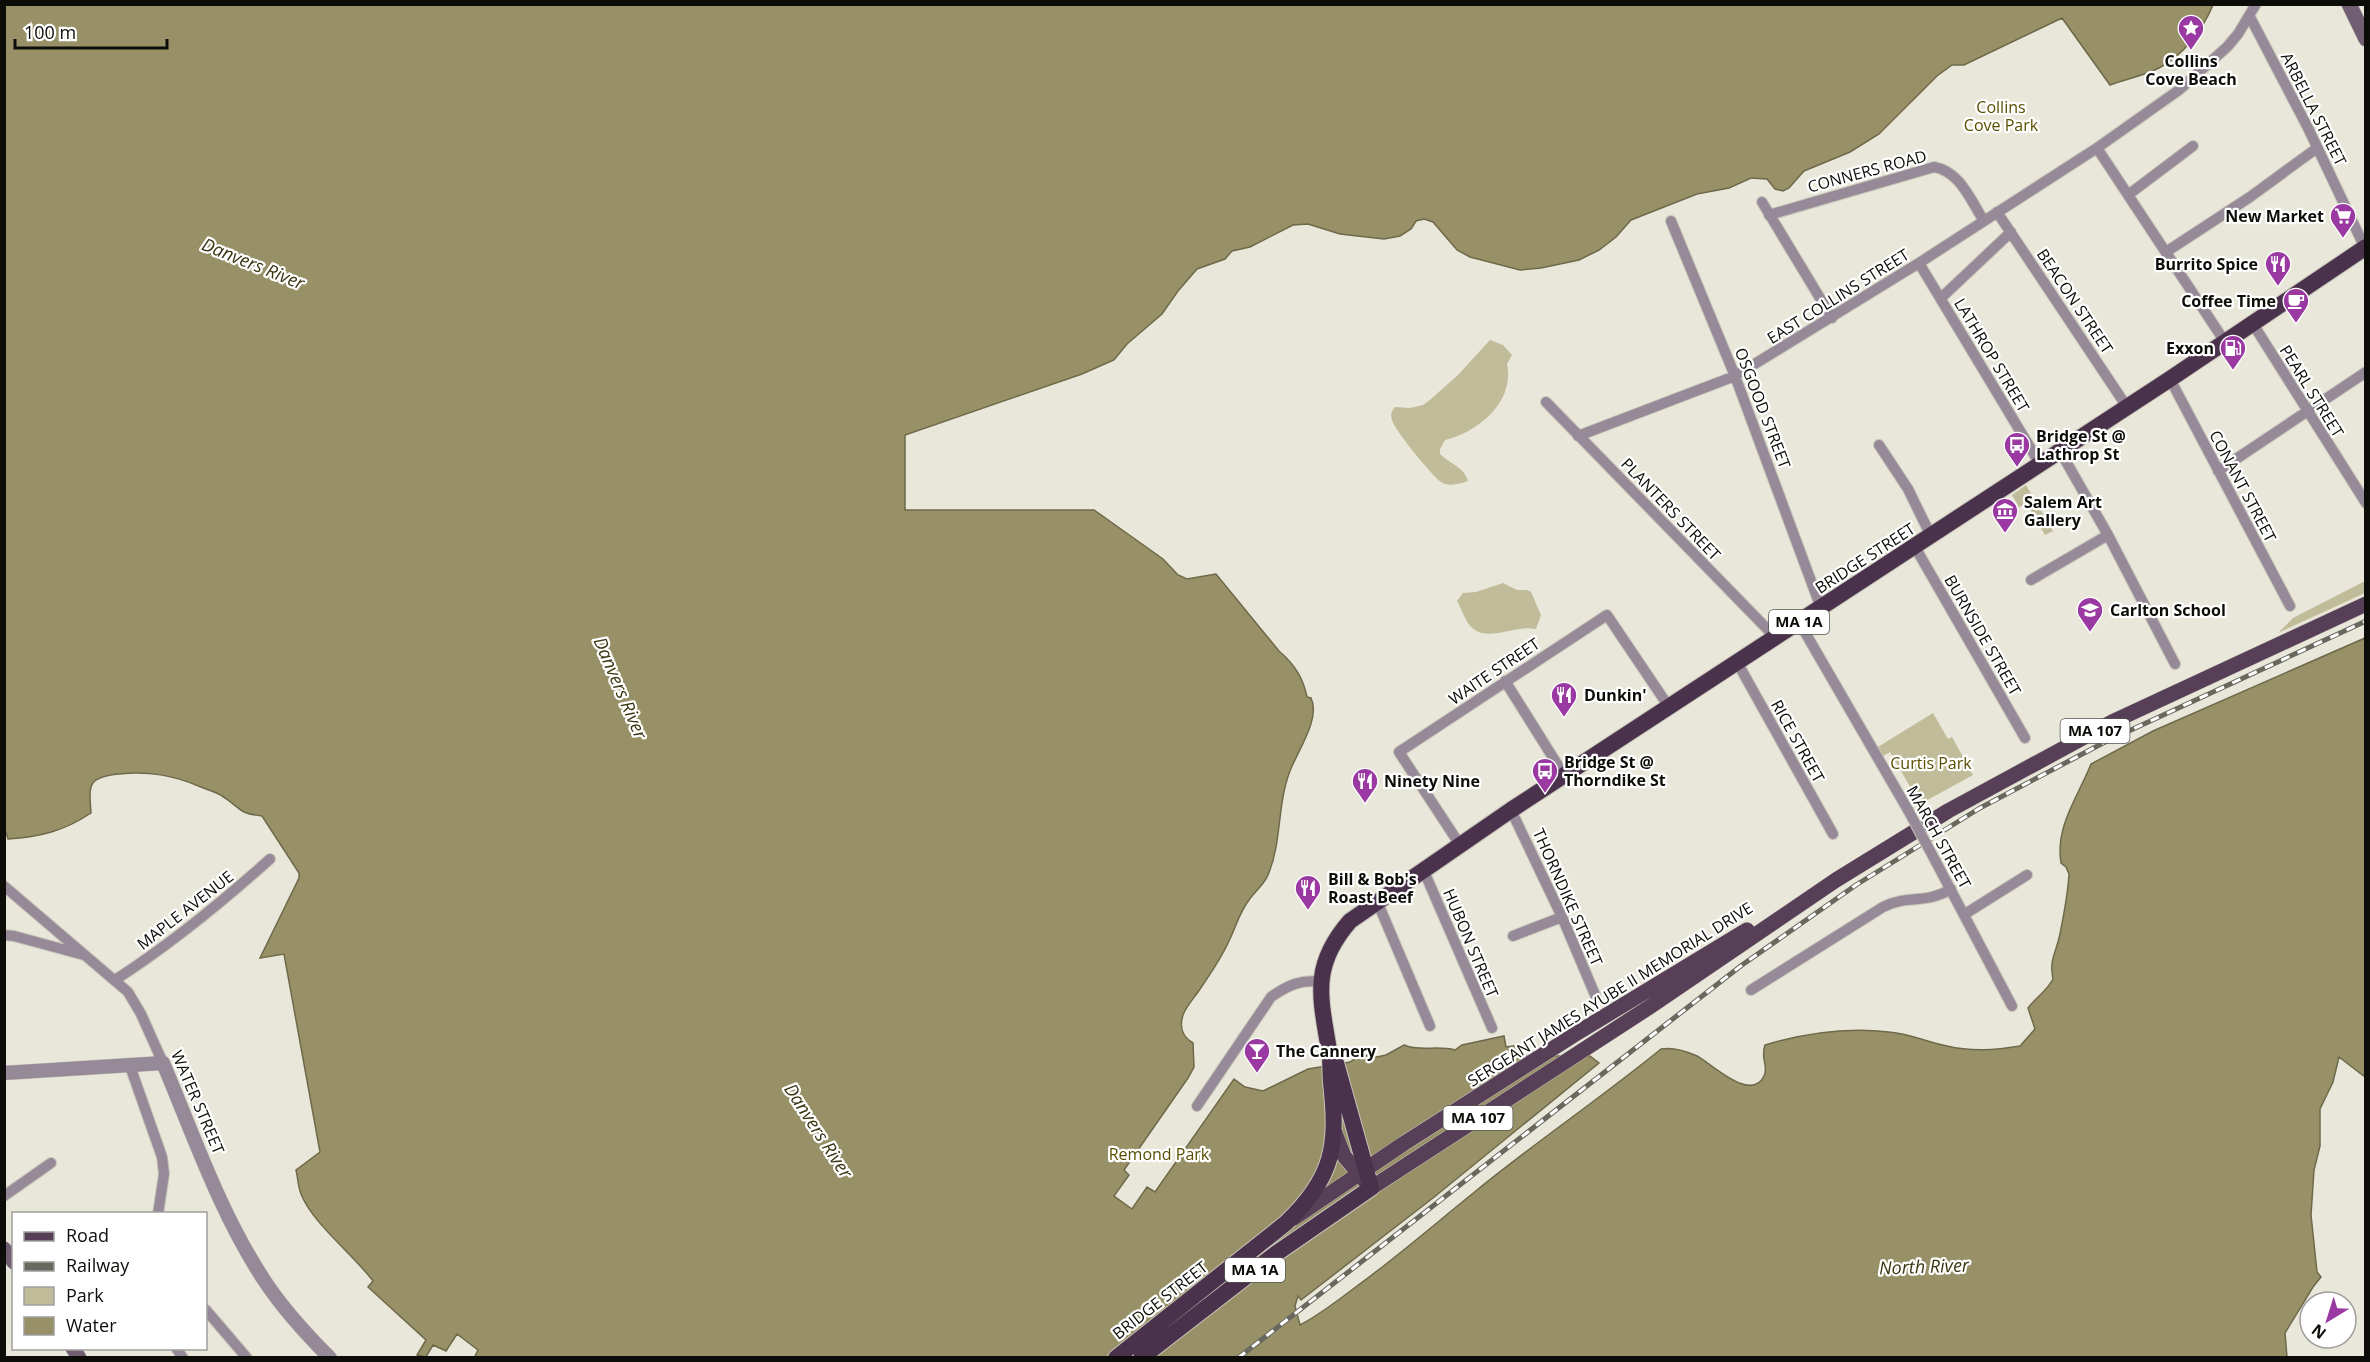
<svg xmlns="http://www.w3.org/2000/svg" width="2370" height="1362" viewBox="0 0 2370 1362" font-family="'Open Sans',sans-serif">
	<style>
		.green { fill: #c0bb98 }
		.water { fill: #989167; stroke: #6e694a; stroke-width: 1.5 }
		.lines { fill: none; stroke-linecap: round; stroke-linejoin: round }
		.minor-casing { stroke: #c6c4b8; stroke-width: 12 }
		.tertiary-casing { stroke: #c6c4b8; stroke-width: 15 }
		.secondary-casing { stroke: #c6c4b8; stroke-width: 16 }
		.primary-casing { stroke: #c6c4b8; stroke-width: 16 }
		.trunk-casing { stroke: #c6c4b8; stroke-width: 18 }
		.minor { stroke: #978a98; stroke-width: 10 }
		.tertiary { stroke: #978a98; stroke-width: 14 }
		.secondary { stroke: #715e72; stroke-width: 15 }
		.primary { stroke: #563f57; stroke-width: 15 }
		.trunk { stroke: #4a324c; stroke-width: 16 }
		.rail-casing { stroke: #68685f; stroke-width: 5 }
		.rail { stroke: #fff; stroke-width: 3; stroke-dasharray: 9; stroke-linecap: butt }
		.minor-bridge-casing { stroke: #c6c4b8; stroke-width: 12; stroke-linecap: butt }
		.minor-bridge { stroke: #978a98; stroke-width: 10 }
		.labels { text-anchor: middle; stroke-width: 4.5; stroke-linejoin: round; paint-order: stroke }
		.shield { fill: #fff; stroke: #555552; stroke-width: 1.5 }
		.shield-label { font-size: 15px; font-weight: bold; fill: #0c0c08 }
		.poi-label { font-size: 16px; font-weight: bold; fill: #0c0c08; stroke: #fff; text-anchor: start }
		.park-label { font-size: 16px; fill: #5a4e00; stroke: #fff }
		.street-label { font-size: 16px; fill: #0c0c08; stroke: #fff }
		.water-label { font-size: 18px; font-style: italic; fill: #3a3410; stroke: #fff }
	</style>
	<rect width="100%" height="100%" fill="#e9e7d9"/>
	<path class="green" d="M1490 340 1503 345 1512 355 1507 364C1515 402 1478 432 1445 440L1440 449V454C1449 463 1465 468 1468 481 1460 484 1448 487 1441 482 1432 476 1394 429 1392 420 1390 414 1392 411 1395 407L1410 408 1423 405 1431 399 1458 375Z
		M2026 485 2053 531 2045 535 2027 504 2019 507 2012 495Z
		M2365 581V593L2278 633 2293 618Z
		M1503 583 1517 590H1527L1531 592 1541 615 1536 629C1515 624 1483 646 1468 623 1464 617 1461 608 1457 601L1463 593 1476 592Z
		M1933 713 1948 739 1952 737 1973 775 1920 804 1890 752 1878 759 1873 750Z"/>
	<path class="water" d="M4 5H2213C2203 29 2183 56 2159 68 2143 76 2126 79 2110 85L2062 18 1964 65H1952L1937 76 1879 134 1850 152 1804 171 1789 188 1783 191 1775 189 1767 179 1751 178 1729 188 1697 194 1631 220 1616 237 1599 250 1579 260 1541 268 1520 270 1470 257 1457 250 1433 222 1424 219 1416 221 1411 229 1400 236 1384 239 1340 234 1308 224 1293 225 1250 247 1232 251 1225 259 1197 269 1178 291 1162 314 1127 344 1114 360 1082 374 905 435V510H1094L1163 559 1178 575 1187 579 1216 574 1279 651C1294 664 1303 677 1307 697L1311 698C1321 718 1297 752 1290 771 1277 804 1282 842 1268 875 1264 885 1255 891 1249 900 1239 913 1236 927 1229 941 1221 959 1209 976 1198 992 1193 999 1186 1007 1183 1015 1179 1027 1183 1037 1193 1043L1194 1067 1188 1078 1124 1170 1129 1175 1114 1196 1132 1209 1147 1187 1155 1192 1234 1079 1245 1087 1263 1091 1308 1069 1350 1062 1359 1056 1368 1055 1377 1057 1386 1055 1404 1045C1420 1052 1438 1045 1455 1050L1462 1045 1504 1036 1506 1047 1519 1045 1524 1056H1590L1599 1063 1433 1198 1301 1300 1298 1296 1295 1306 1300 1325C1319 1315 1336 1302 1353 1289 1396 1258 1436 1223 1477 1190 1537 1141 1601 1098 1661 1049 1673 1047 1686 1051 1697 1056 1712 1064 1751 1103 1764 1076 1769 1066 1760 1059 1765 1045 1805 1033 1847 1027 1889 1032 1911 1034 1927 1042 1947 1046 1972 1052 1995 1050 2020 1046L2035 1029 2028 1008C2036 997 2047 991 2053 979 2049 959 2056 954 2060 934 2064 914 2068 894 2069 874L2066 867 2061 863C2055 826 2078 797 2091 764L2153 731 2365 638V1077L2339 1057 2333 1082 2320 1109V1146L2314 1170 2311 1215 2317 1272 2321 1277 2313 1287 2285 1333 2287 1357 474 1358 478 1350 457 1334 446 1351 433 1345 426 1357 417 1355 426 1340 368 1287 373 1281C353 1254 313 1224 301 1194 298 1187 298 1178 296 1170L320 1152 284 954 260 958 299 878V873L262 816C236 813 242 808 222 796 216 792 208 790 201 787 173 775 149 771 119 774 87 777 89 785 91 813 64 831 40 837 8 839L4 826Z"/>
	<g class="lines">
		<g class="minor-casing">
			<path id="minor" d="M2250 17 2308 128 2365 248
				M2097 148 2225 342
				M2128 195 2193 146
				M1762 202 1832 318
				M1997 212 2127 407
				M1769 215 1934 167C1960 171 1971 201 1984 221
				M1671 221 1735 376 1821 608
				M2166 252 2250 197 2317 148
				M1919 263 2040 464
				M1941 298 2011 232
				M2253 324 2366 503
				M2170 379 2290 606
				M1546 402 1775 637
				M1578 436 1735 376 1919 263 2097 148 2179 90 2227 47 2238 34 2256 4
				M1879 445 1908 489 1931 536
				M2060 451 2108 535 2175 664
				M2218 471 2366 372
				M1915 547 2025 738
				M2031 580 2108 535
				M1799 622 1908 810
				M1737 662 1833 834
				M1505 681 1564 775
				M1511 810 1562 917 1596 997
				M1460 845 1399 752 1607 615 1669 707
				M1936 862 2012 1006
				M1423 869 1492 1028
				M4 886 128 992 141 1014 163 1063
				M1377 901 1430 1026
				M1965 914 2027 875
				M4 935 14 936 84 955
				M1513 936 1562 917
				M115 980C171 944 221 903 270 859
				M1751 990 1883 907C1909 894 1925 905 1951 889
				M130 1066 162 1157 164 1174 158 1214
				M1197 1106 1271 997C1288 985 1301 979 1322 982
				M4 1196 51 1163
				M206 1310 247 1358
				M176 1348 183 1358"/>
		</g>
		<g class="tertiary-casing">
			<path id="tertiary" d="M4 1073 163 1063C194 1136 220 1213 264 1280 283 1309 306 1334 330 1358"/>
		</g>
		<g class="secondary-casing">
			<path id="secondary" d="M2349 4 2366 39
				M4 1249 14 1262
				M73 1348 79 1358"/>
		</g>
		<g class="primary-casing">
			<path id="primary" d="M1335 1133 1344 1156 1371 1188 1651 1006 1836 880 1948 811 2112 722 2366 604
				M1294 1218 1403 1144 1577 1033 1747 930"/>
		</g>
		<g class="trunk-casing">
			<path id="trunk" d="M1116 1358 1286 1223C1334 1177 1338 1145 1331 1082 1330 1071 1331 1060 1329 1050 1320 996 1311 966 1350 921L1511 810 2170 379 2366 247
				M1141 1358 1274 1255 1371 1188 1336 1063"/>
		</g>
		<use href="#minor" class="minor"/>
		<use href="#tertiary" class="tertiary"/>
		<use href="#secondary" class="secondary"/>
		<use href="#primary" class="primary"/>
		<use href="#trunk" class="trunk"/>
		<g class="rail-casing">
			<path id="rail" d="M1238 1358 1742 965 1856 885 1980 808 2105 742 2366 621"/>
		</g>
		<use href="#rail" class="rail"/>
		<g class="minor-bridge-casing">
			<path id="minor-bridge" d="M1908 810 1936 862"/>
		</g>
		<use href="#minor-bridge" class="minor-bridge"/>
	</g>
	<defs>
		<g id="sight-pin" transform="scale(1.35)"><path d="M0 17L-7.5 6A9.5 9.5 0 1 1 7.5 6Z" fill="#9939a1" stroke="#fff"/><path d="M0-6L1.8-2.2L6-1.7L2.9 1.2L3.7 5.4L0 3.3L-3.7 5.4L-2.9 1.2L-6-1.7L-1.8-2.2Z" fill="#fff"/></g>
		<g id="supermarket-pin" transform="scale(1.35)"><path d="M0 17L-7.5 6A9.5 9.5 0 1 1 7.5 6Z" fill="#9939a1" stroke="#fff"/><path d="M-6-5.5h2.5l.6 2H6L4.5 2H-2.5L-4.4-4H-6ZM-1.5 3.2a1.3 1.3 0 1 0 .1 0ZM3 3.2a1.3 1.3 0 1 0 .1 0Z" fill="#fff"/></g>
		<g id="restaurant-pin" transform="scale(1.35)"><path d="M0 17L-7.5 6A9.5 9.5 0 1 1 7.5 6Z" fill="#9939a1" stroke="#fff"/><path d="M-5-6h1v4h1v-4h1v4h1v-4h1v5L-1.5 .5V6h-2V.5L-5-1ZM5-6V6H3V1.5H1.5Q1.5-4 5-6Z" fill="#fff"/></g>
		<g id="cafe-pin" transform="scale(1.35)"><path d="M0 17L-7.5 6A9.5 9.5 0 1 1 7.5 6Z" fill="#9939a1" stroke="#fff"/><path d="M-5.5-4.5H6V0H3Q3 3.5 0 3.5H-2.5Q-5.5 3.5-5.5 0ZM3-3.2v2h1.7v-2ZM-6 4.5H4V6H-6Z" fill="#fff"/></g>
		<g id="fuel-pin" transform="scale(1.35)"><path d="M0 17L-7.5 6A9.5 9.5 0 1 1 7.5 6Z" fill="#9939a1" stroke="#fff"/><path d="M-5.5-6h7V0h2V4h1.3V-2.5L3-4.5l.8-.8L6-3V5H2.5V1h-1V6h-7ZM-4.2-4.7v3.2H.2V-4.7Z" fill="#fff"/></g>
		<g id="bus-pin" transform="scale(1.35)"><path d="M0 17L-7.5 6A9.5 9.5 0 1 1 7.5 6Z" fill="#9939a1" stroke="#fff"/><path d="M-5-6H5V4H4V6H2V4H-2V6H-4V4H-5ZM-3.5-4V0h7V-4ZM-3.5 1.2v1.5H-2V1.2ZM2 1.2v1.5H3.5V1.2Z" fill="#fff"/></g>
		<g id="museum-pin" transform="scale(1.35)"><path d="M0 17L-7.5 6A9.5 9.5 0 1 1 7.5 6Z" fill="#9939a1" stroke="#fff"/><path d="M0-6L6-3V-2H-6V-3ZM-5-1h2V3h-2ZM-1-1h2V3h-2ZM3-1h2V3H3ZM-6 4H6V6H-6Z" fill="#fff"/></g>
		<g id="school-pin" transform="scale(1.35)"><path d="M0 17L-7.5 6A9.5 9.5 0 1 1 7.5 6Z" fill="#9939a1" stroke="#fff"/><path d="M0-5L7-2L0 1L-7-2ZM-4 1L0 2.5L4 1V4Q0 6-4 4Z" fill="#fff"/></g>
		<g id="bar-pin" transform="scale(1.35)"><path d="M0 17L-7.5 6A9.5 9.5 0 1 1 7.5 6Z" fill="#9939a1" stroke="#fff"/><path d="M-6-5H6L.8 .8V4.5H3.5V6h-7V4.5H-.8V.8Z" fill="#fff"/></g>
	</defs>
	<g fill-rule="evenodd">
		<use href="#sight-pin" x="2191" y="28"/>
		<use href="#supermarket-pin" x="2343" y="216"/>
		<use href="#restaurant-pin" x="2278" y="264"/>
		<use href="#cafe-pin" x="2296" y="301"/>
		<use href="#fuel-pin" x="2233" y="348"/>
		<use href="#bus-pin" x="2017" y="445"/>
		<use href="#museum-pin" x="2005" y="511"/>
		<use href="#school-pin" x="2090" y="610"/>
		<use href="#restaurant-pin" x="1564" y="695"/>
		<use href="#bus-pin" x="1545" y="771"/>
		<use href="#restaurant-pin" x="1365" y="781"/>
		<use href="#restaurant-pin" x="1308" y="888"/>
		<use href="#bar-pin" x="1257" y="1051"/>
	</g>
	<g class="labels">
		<g class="shield">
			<rect x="1769" y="610" width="60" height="24" rx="4.5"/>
			<rect x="2060.5" y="719" width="69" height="24" rx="4.5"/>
			<rect x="1443.5" y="1106" width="69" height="24" rx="4.5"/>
			<rect x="1225" y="1258" width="60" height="24" rx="4.5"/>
		</g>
		<g class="shield-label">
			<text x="1799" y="627">MA 1A</text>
			<text x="2095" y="736">MA 107</text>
			<text x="1478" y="1123">MA 107</text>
			<text x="1255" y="1275">MA 1A</text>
		</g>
		<g class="poi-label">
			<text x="2191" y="67" text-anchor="middle">Collins<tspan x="2191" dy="18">Cove Beach</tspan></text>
			<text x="2324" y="222" text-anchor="end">New Market</text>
			<text x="2258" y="270" text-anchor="end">Burrito Spice</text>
			<text x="2276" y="307" text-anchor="end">Coffee Time</text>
			<text x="2214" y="354" text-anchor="end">Exxon</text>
			<text x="2036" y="442">Bridge St @<tspan x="2036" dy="18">Lathrop St</tspan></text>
			<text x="2024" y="508">Salem Art<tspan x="2024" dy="18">Gallery</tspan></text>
			<text x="2110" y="616">Carlton School</text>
			<text x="1584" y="701">Dunkin'</text>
			<text x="1564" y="768">Bridge St @<tspan x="1564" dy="18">Thorndike St</tspan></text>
			<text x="1384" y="787">Ninety Nine</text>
			<text x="1328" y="885">Bill &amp; Bob's<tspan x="1328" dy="18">Roast Beef</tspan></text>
			<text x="1276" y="1057">The Cannery</text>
		</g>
		<g class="park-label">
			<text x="2001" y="113">Collins<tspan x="2001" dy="18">Cove Park</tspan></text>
			<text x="1931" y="769">Curtis Park</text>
			<text x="1159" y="1160">Remond Park</text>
		</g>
		<g class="street-label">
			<text transform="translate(2314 109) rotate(63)" y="6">ARBELLA STREET</text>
			<text transform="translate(1867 171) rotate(-15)" y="6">CONNERS ROAD</text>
			<text transform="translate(1838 296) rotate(-32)" y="6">EAST COLLINS STREET</text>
			<text transform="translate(2075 301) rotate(56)" y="6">BEACON STREET</text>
			<text transform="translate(1992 355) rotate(59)" y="6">LATHROP STREET</text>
			<text transform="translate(2312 391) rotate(58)" y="6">PEARL STREET</text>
			<text transform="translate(1763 408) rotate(69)" y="6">OSGOOD STREET</text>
			<text transform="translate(2243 486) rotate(62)" y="6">CONANT STREET</text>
			<text transform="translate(1671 509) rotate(46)" y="6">PLANTERS STREET</text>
			<text transform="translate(1865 558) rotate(-33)" y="6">BRIDGE STREET</text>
			<text transform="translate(1983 635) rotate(60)" y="6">BURNSIDE STREET</text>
			<text transform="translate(1494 671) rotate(-34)" y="6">WAITE STREET</text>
			<text transform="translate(1798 741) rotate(61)" y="6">RICE STREET</text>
			<text transform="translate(1939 837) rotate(61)" y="6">MARCH STREET</text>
			<text transform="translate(1568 897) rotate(66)" y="6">THORNDIKE STREET</text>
			<text transform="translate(185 910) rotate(-38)" y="6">MAPLE AVENUE</text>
			<text transform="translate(1471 943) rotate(67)" y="6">HUBON STREET</text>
			<text transform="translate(1610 994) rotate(-32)" y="6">SERGEANT JAMES AYUBE II MEMORIAL DRIVE</text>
			<text transform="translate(198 1102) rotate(67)" y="6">WATER STREET</text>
			<text transform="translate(1160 1300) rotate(-38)" y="6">BRIDGE STREET</text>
		</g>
		<g class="water-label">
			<text transform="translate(253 264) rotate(22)" y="6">Danvers River</text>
			<text transform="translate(620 688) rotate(67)" y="6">Danvers River</text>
			<text transform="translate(818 1131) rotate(57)" y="6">Danvers River</text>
			<text transform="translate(1924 1267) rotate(-2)" y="6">North River</text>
		</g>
	</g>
	<rect width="2370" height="1362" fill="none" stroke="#0c0c08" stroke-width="12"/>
	<rect x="12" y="1212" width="195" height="138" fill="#ffffff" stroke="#9e9e9c" stroke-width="1.5"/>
	<rect x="24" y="1232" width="30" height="9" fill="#563f57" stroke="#9e9e9c" stroke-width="1.5"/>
	<text x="66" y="1242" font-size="18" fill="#0c0c08">Road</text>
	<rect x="24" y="1262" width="30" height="9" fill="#68685f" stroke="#9e9e9c" stroke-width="1.5"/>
	<text x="66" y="1272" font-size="18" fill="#0c0c08">Railway</text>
	<rect x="24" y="1287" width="30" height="18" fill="#c0bb98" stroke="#9e9e9c" stroke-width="1.5"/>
	<text x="66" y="1302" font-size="18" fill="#0c0c08">Park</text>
	<rect x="24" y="1317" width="30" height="18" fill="#989167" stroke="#9e9e9c" stroke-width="1.5"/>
	<text x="66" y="1332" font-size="18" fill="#0c0c08">Water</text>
	<g transform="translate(2328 1320) rotate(218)"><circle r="28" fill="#ffffff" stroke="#9e9e9c" stroke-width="1.5"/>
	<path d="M0-4.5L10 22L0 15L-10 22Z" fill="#9939a1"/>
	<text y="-9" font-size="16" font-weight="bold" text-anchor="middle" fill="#0c0c08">N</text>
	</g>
	<path d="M15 39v9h152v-9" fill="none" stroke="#0c0c08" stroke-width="3"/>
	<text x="24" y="39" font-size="18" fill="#0c0c08" stroke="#ffffff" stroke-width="4.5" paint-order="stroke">100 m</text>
</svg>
